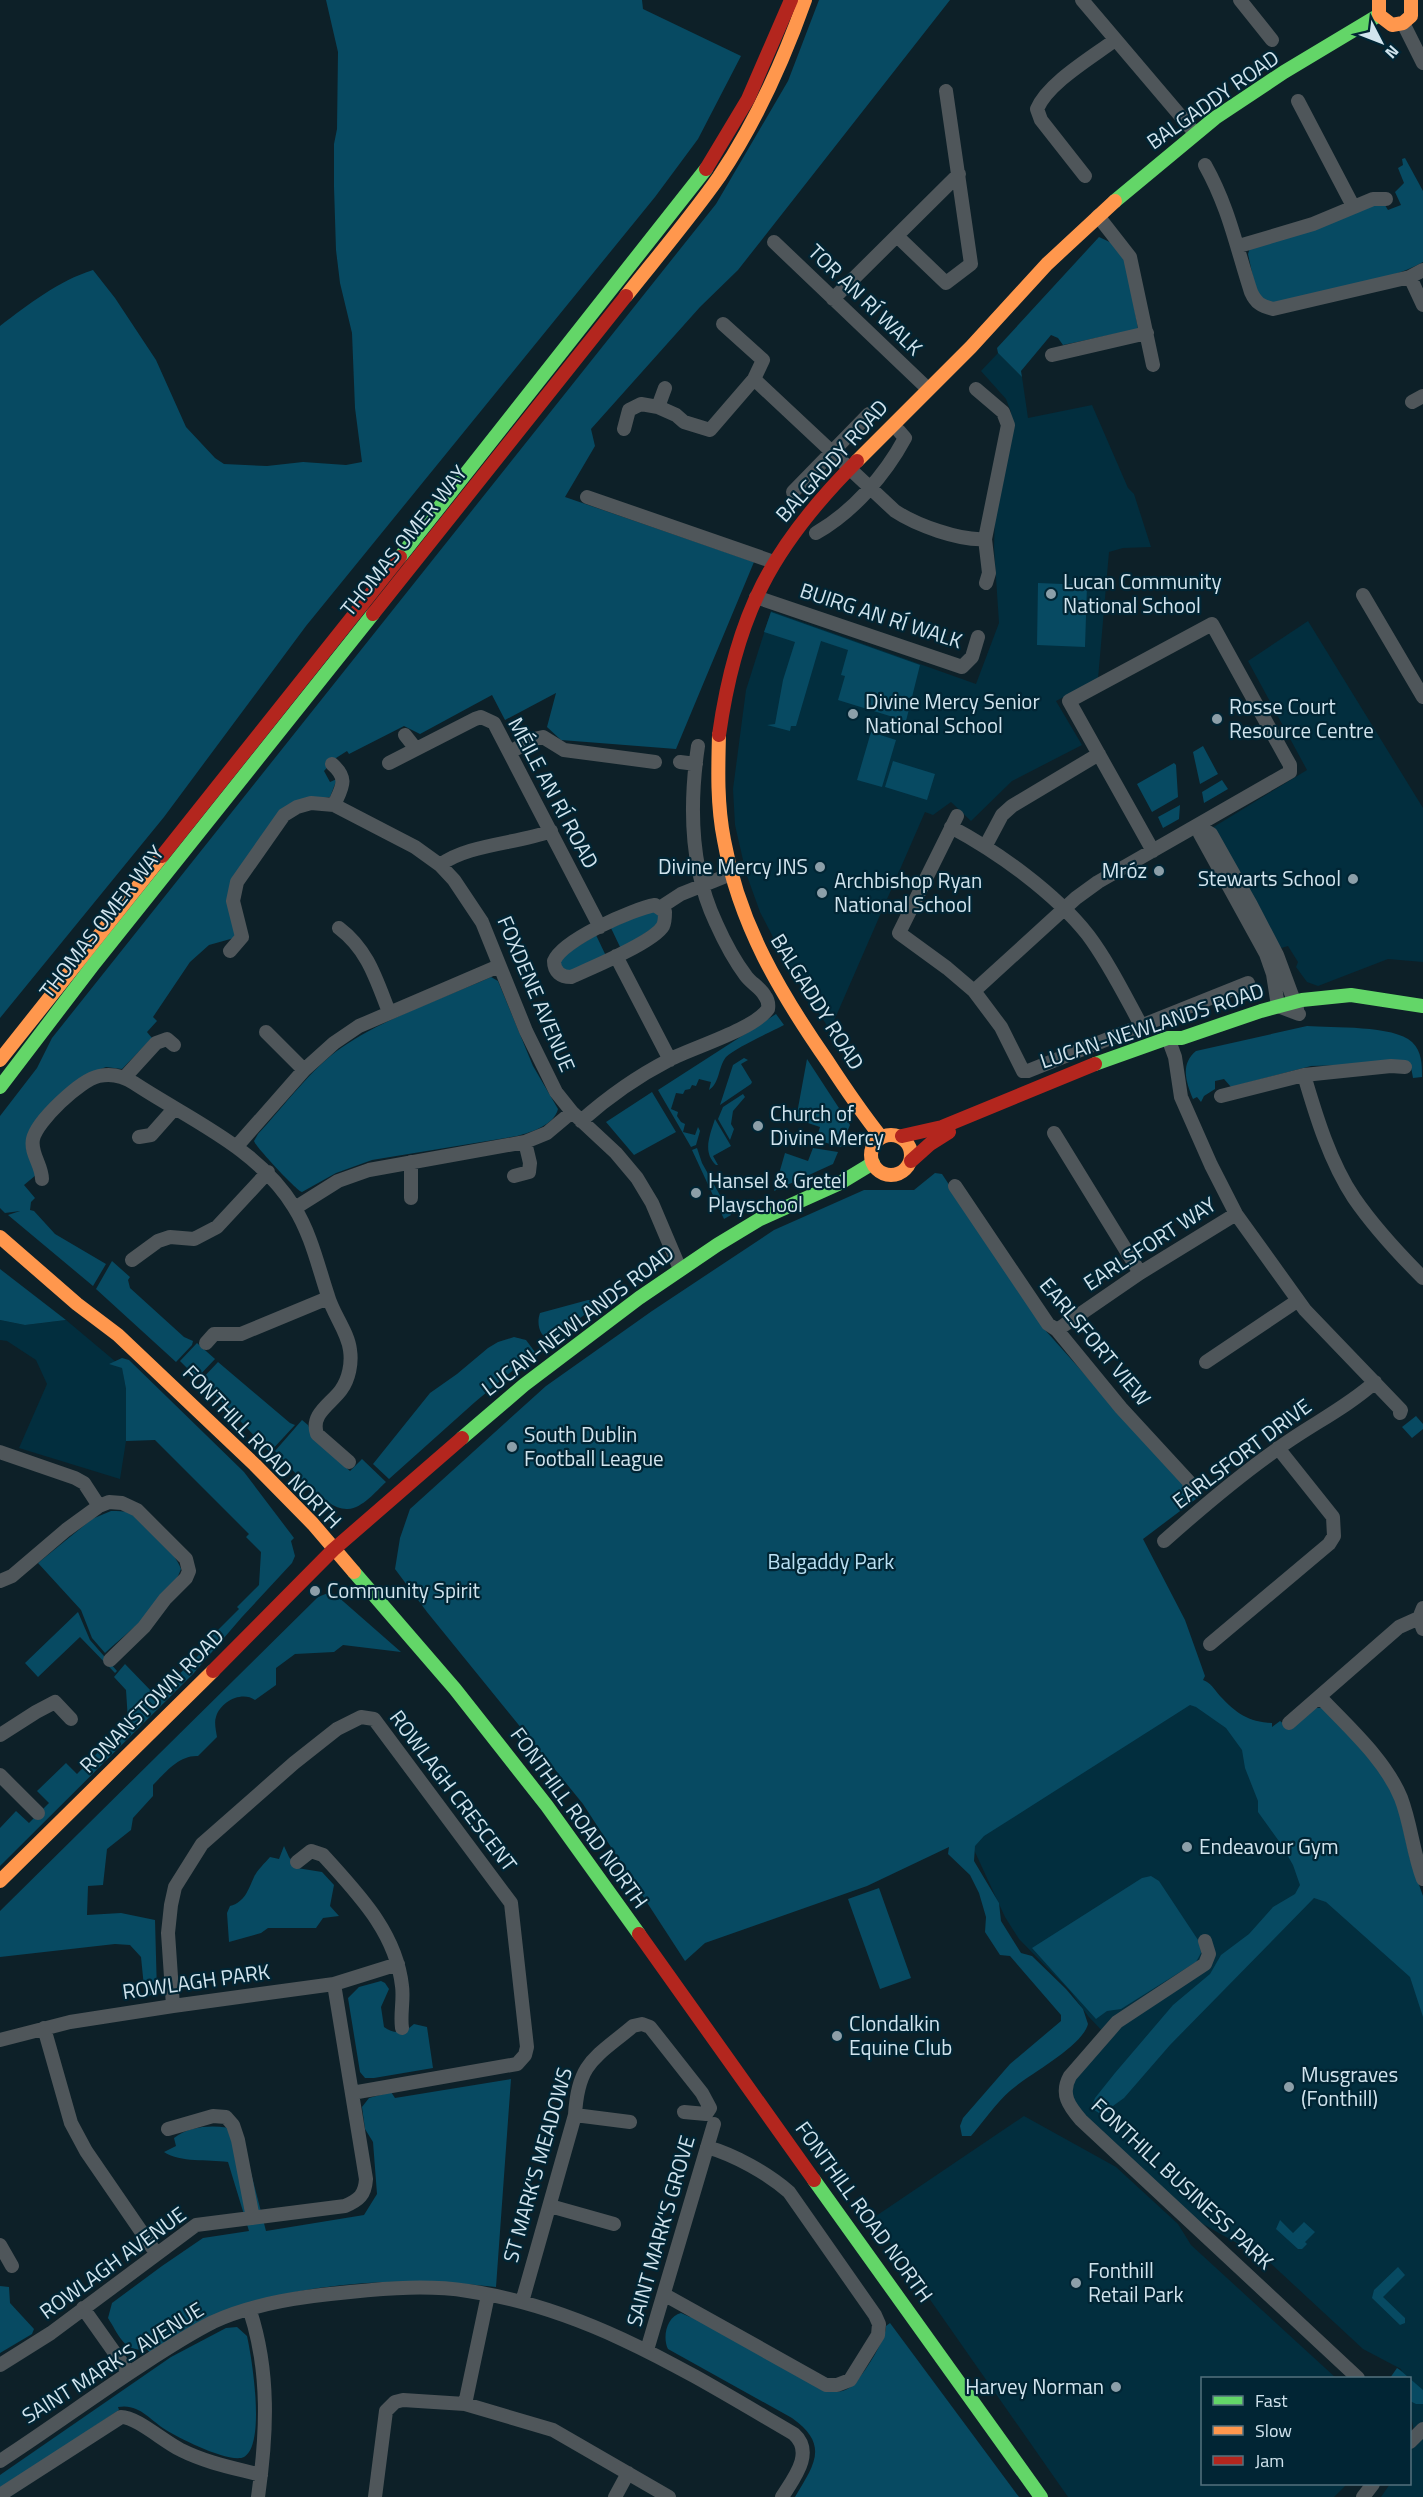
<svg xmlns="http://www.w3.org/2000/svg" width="1423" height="2497" viewBox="0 0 1423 2497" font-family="'Titillium Web',sans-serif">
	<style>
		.built { fill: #022e3e }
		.green { fill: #074a62 }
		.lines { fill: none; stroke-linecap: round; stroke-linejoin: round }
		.street { stroke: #4f565a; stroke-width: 14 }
		.fast { stroke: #63d668; stroke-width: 14 }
		.slow { stroke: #ff974d; stroke-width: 14 }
		.jam { stroke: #b3261e; stroke-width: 14 }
		.poi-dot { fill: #8c9fa9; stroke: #012534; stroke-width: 2 }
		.labels { text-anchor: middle; stroke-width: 4.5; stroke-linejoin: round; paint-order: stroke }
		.street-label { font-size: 21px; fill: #d1e4ee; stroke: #012534 }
		.poi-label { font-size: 21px; fill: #d1e4ee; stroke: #012534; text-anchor: start }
		.park-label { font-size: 21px; fill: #bbe1f4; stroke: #012534 }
	</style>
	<rect width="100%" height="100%" fill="#0d2028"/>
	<path class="built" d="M998 353 1022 377 1028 418 1092 405 1128 488 1134 494 1151 547 1123 548 1109 552 1098 679 1056 701 1082 745 1012 781 971 821 951 802 933 815 925 812 830 1030 790 970 760 912 746 873 735 825 733 789 746 690 771 611 976 684 999 623 994 547 995 517 1011 412 1006 399 981 371Z
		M1308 621 1423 808V962L1388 959 1318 986 1307 982 1296 967 1298 962 1288 946 1278 949 1212 828 1307 770 1248 661Z
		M0 1320 25 1325 66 1320 122 1367 126 1389V1441L120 1479 19 1448 47 1384 36 1360 7 1341 0 1340Z
		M1197 1687 1423 1986V2497H1381L1390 2484H1410V2453L1416 2442 1410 2410V2378H1403L1401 2369 1363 2349 1267 2260 1178 2210 1111 2148 1065 2090 1105 2034 1088 2016 1070 1991 1019 1939 1005 1917 969 1839Z
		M1024 2116 1116 2167 1178 2224 1191 2245 1336 2378H1202V2484H1347L1334 2497H1068L873 2218Z"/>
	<path class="green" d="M326 0H642L643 9 741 56 698 139 655 197 306 626 164 817 0 1018V326C29 304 58 281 93 270L115 298 156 360 186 427 215 458 224 464 267 466 303 462 346 465 362 462 355 408 352 333 340 283 336 250 334 187V144L337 129 338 52Z
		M819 0H950L738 270 700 307 591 429 595 446 565 497 754 562 676 749 561 740 547 727 556 693 505 720 492 695 420 734 404 726 349 754 347 751 336 758 324 771 330 782 337 779 330 797 301 801 237 875 236 934 234 938 209 945 190 962 153 1017 157 1021 147 1032 152 1038 122 1069 106 1067 90 1073 71 1087 31 1127 26 1148 36 1175 24 1185 35 1198 31 1202 30 1210 34 1211 55 1234 106 1264 93 1286 8 1215 20 1211 5 1213 0 1208V1116L37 1068 52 1038 716 204 788 81Z
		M1405 158 1423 191V262C1383 284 1318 293 1273 303L1265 302 1256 291 1248 254 1250 248 1383 202 1388 210 1401 205 1395 192 1404 183 1398 168 1403 165 1402 159Z
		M1099 237 1114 244 1126 259 1138 329 1063 345 1058 338 1051 335 1021 371 1022 377 998 353 997 348Z
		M1038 583 1087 585 1085 647 1037 645Z
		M771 612 920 665 906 721 838 700 845 676 841 675 848 650 821 641 796 726H791L790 731 767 725 775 724 783 680 795 642 764 632Z
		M871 732 896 740 882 787 857 780Z
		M1203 746 1218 774 1200 784 1193 752Z
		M893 761 935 774 927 800 885 787Z
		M1174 763 1176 765 1178 797 1152 812 1137 784Z
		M1222 780 1228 789 1204 803 1202 792Z
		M1180 805 1179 819 1163 828 1158 817Z
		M650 911 659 912V924L621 949 611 928Z
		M596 935 606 956 570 972 563 971 559 960 561 957Z
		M491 977 498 981 533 1066 558 1109C554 1125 532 1132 517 1136L372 1160 336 1173 302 1192C297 1191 255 1146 254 1141L258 1134C284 1106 311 1069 341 1048 382 1019 444 998 491 977Z
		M776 1014 784 1025C771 1032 735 1048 726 1057 718 1067 720 1083 709 1090L711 1082 699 1079 696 1086 692 1085 690 1089 685 1090 683 1094 676 1093 671 1109 678 1112 677 1116 681 1122 685 1124 683 1132 695 1135 698 1127 700 1131 696 1145 691 1147 658 1090Z
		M1307 1026C1332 1028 1394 1025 1412 1042 1422 1052 1422 1064 1422 1077L1413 1078 1411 1067 1405 1063 1311 1066 1231 1087 1224 1079 1215 1081V1089L1204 1096 1201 1102 1197 1097 1193 1099C1186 1082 1180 1064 1196 1051Z
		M744 1058 748 1060 741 1064 752 1082 751 1084 720 1105 733 1065Z
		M807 1059 850 1125 841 1147 816 1140 820 1127 796 1119Z
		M652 1092 676 1132 634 1155 606 1122Z
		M743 1094 745 1097 733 1111 731 1124 734 1129 730 1140 718 1119 723 1107Z
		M715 1119 731 1146 713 1156 718 1165H716C702 1152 710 1135 715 1119Z
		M697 1148 702 1163 731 1215 724 1219 692 1150Z
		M813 1148 838 1152 833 1164 774 1191 785 1153 808 1161Z
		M935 1173 942 1174 1046 1331 1196 1499 1143 1539 1185 1620 1205 1676 1203 1680C1211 1683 1214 1689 1220 1696 1236 1713 1248 1722 1272 1723V1727L1280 1721 1290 1729C1300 1720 1311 1703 1325 1709L1367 1755 1387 1781 1396 1797 1410 1859 1423 1896V2017L1410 1977 1326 1902 1314 1898 1170 2045 1124 2098 1106 2111 1099 2113 1091 2108 1095 2098 1115 2073 1173 2005 1210 1974 1221 1955 1249 1934 1273 1907 1295 1894 1300 1885 1293 1865 1281 1844 1258 1812V1801L1245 1768 1242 1750 1226 1728 1196 1707 1190 1705 984 1836 975 1846 974 1861 999 1903 1001 1921 1021 1953 1032 1956 1066 1989 1083 2009 1088 2024C1082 2047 1029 2074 1011 2090 996 2103 984 2121 971 2136H962L960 2126 963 2118 1010 2064 1061 2021V2015L1010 1956 1000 1955 985 1932 986 1917 979 1893 970 1875 948 1854 949 1847 867 1886 705 1943 685 1961 583 1804 427 1612 395 1569 400 1538 410 1509 546 1386 652 1311 774 1230 864 1190H914Z
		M112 1261 130 1277 128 1280 130 1288 184 1337 193 1341 192 1345 176 1362 96 1289Z
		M0 1269 66 1320 25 1325 0 1320Z
		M588 1300H592L596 1306 551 1340C540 1338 536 1324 540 1313Z
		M514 1337 526 1340 535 1352 475 1402 389 1479 373 1464 430 1393 457 1374 488 1348 498 1342Z
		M197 1343 215 1359 197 1378 180 1361Z
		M122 1358 129 1360 244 1472 294 1538 291 1541 295 1556 292 1563 242 1617 193 1674 0 1866V1828L16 1811 29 1823 49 1803 37 1791 66 1763 77 1774 128 1721 126 1690 114 1677 125 1664 154 1694 164 1684 167 1686 205 1649 202 1646 239 1609 237 1607 259 1585 261 1552 246 1537 249 1534 155 1440 126 1441V1389L122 1368 109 1364Z
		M218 1362 290 1423 295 1425 270 1452 201 1380Z
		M1416 1416 1423 1424V1429L1412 1438 1402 1427Z
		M302 1420 308 1425 312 1436 350 1471 362 1459 386 1482C376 1491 363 1508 348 1509 325 1511 291 1467 275 1451Z
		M111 1511C118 1511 124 1511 130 1513 146 1520 175 1552 181 1569 170 1600 129 1631 105 1653L92 1638 81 1610 38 1563 92 1519Z
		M328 1593 336 1595 401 1652 343 1645 334 1652 295 1654 276 1668V1685L255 1700C242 1691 221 1701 216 1717 214 1722 216 1731 217 1737L198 1756C179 1755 166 1772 153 1785V1796L133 1818 131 1830 107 1849 103 1885 88 1886 87 1915 121 1913 155 1920 157 1993 145 1997 141 1957 130 1945 115 1944 0 1957V1911L318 1597Z
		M78 1612 90 1640 117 1671 115 1673 80 1637 38 1677 25 1663Z
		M284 1846 289 1857 297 1868 322 1872 334 1885 330 1906 339 1916 323 1918 316 1928H268L261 1933 229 1942 227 1913 230 1906C245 1902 248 1890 254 1877 257 1870 265 1863 270 1857L279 1859Z
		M1151 1876 1159 1881 1200 1943 1201 1953 1196 1962 1121 2009 1107 2011 1096 2019 1032 1948 1142 1878Z
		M879 1888 911 1978 880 1989 848 1899Z
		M381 1981 385 1983 389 1989 381 2007 384 2027C395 2035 404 2033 414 2024L427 2027 433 2068 374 2078H365L360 2072 348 1998 359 1987Z
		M511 2079 496 2287C377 2274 250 2282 150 2353L147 2349C124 2353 119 2335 108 2318L112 2303 162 2266 203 2238 249 2231 228 2162C207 2159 181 2163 164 2152L176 2146 174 2138C193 2124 218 2125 240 2130L266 2231 364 2215 377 2194 373 2142 365 2129 362 2107 369 2098 391 2092 395 2098Z
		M1280 2220 1293 2233 1304 2222 1315 2232 1305 2242 1307 2244 1302 2249H1298L1276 2229Z
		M1398 2267 1405 2275 1383 2297 1405 2318V2323L1400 2325 1372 2298 1374 2290Z
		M0 2286 9 2287 10 2303 34 2329 32 2334 0 2353Z
		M681 2313 690 2317 693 2313 830 2392C837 2392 843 2392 849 2388 860 2382 887 2338 886 2326L890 2323 1019 2497H795C814 2465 830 2445 792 2418L668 2349C662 2337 667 2316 681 2313Z
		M237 2327 247 2336C252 2358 266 2445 244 2457 230 2464 179 2438 166 2430 150 2420 139 2403 118 2407L119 2410 0 2489V2475L171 2357 226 2328Z
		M1397 2368 1400 2370 1423 2390V2404H1416L1410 2401V2378H1390Z"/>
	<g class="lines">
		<path class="street" d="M1082 0 1195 133
			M1240 0 1272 40
			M1403 23 1423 63
			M1298 101 1353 206
			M1205 165C1229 208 1236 246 1251 292 1256 303 1261 306 1273 309L1410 277 1423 270
			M1085 176 1041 120 1037 109C1048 83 1091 58 1115 40
			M1098 216 1130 257 1153 365
			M897 236 946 283 971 264 946 91
			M774 242 928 389
			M1239 246 1313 224 1373 199H1386
			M1410 277 1423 305
			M833 299 959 174
			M723 324 763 360 754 379
			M1052 355 1147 333
			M1412 402 1423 396
			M658 407 665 388
			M624 429 629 410 641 404 658 407 676 415 684 422 710 430 754 379 895 511C916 525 960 541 985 539L1008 425 1003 412 976 389
			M793 492 869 414
			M587 497 774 562
			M816 533C853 512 885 475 905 438L899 431
			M985 539 989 573 986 583
			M1363 595 1423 697
			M756 597 962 667 972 657 978 637
			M405 735 416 749
			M510 752 534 739 543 737 564 750 655 762
			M680 762 696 764
			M389 763 475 719 481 717 494 723 600 927
			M332 764C349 779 342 787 334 805
			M957 816 899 933 947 968 974 991 1001 1027 1023 1071H1028L1248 983
			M1198 826 1200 834 1266 954 1273 974 1278 1006 1299 1014
			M1198 826 1211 834 1251 905 1277 955 1297 1009
			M951 827C998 852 1055 893 1088 935 1109 963 1125 996 1142 1027
			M985 847 1002 815 1012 806 1099 754
			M440 865C468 844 517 844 551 831
			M655 905 665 912C665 917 665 922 663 926 654 942 589 969 571 977 561 977 554 972 554 961 562 940 633 909 655 905Z
			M661 907 681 894 731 874
			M339 928C368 950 376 979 389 1012
			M230 951 242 937 233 901 237 882 284 815 297 807 311 803 334 805 415 847 440 865 454 880 482 922 526 1031 556 1092 572 1112 616 1153 637 1178 652 1203 680 1269
			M616 956 670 1060
			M974 991 1076 898 1098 882 1290 772V765L1286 758 1212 624 1069 701 1153 851
			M266 1032 304 1070
			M1168 1038 1175 1057 1181 1097 1211 1165 1236 1214 1305 1310 1401 1410 1400 1413
			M1304 1075C1316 1116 1330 1162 1354 1198 1374 1227 1398 1253 1423 1278
			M125 1077 156 1043 167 1039 174 1045
			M1221 1096 1304 1075 1391 1066 1405 1067
			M581 1121C608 1097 638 1076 669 1060 694 1047 753 1030 768 1009 769 1003 768 1000 765 996 761 988 751 983 746 976 734 960 724 941 716 923 690 868 689 806 698 746
			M1054 1133 1140 1273
			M139 1137 151 1135 174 1109
			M237 1146 304 1070 334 1043 359 1026 499 966
			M514 1176 529 1172 530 1163 525 1142
			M42 1179C42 1165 30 1153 33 1139 37 1121 80 1080 99 1076 112 1073 123 1076 134 1083 190 1120 258 1148 294 1207 311 1234 318 1266 328 1296 333 1314 348 1332 350 1350 352 1363 349 1379 341 1390 331 1404 310 1414 317 1434L349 1462
			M955 1186 1048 1324 1057 1330 1121 1408 1191 1484 1189 1488
			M411 1198V1162
			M295 1208 338 1181 369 1170 525 1142 547 1133 572 1112
			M132 1260 158 1241 170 1237 194 1239 217 1227 268 1172
			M1057 1330 1140 1273 1236 1214
			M206 1343 214 1334H241L328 1298
			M1206 1362 1297 1301
			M0 1452 75 1478 84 1483 99 1506
			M1164 1541C1200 1509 1236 1478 1276 1450 1308 1426 1345 1409 1375 1382
			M0 1581 12 1576 66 1530 99 1506 109 1502 122 1503 137 1510 186 1559 189 1571 186 1578 165 1599 144 1627 110 1660
			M1423 1608 1419 1618 1423 1629
			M1210 1644 1329 1544 1334 1536 1333 1517 1278 1448
			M1320 1697C1348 1727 1385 1759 1401 1798 1411 1824 1413 1853 1423 1879
			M1289 1723 1399 1627 1419 1618
			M0 1735 36 1712 55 1702 71 1719
			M0 1775 38 1813
			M297 1862 311 1851 323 1855C358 1894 396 1932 402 1986 404 1999 400 2014 402 2028
			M1205 1941 1209 1954 1205 1964 1117 2022 1070 2076C1060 2094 1069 2106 1081 2120L1358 2378
			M173 2006 168 1933 171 1905 175 1887 202 1844 294 1763 337 1729 361 1717 374 1719 511 1903 527 2047 525 2055 517 2064 352 2093
			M44 2028 71 2123 86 2151 156 2253
			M0 2040 70 2022 173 2006 334 1984 398 1964
			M575 2115 630 2122
			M168 2129 213 2116 226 2117 233 2125 238 2140 253 2218
			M550 2206 614 2224
			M0 2245 12 2266
			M665 2295 826 2385H837L850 2380 878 2335 879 2324 875 2315 789 2192C767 2173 735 2155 707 2147
			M522 2302 575 2115C578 2062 595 2058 633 2026L642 2024 650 2027 702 2093 710 2108 706 2114 684 2112
			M83 2308 129 2373
			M250 2311C270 2372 267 2434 258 2497
			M647 2350 714 2124
			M0 2365 51 2333 196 2225 345 2206C359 2200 365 2195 366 2179L334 1984
			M465 2404 488 2295
			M1410 2442 1423 2429
			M0 2461C48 2430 95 2395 143 2364 166 2349 189 2334 213 2322 254 2303 305 2296 350 2292 389 2288 429 2285 468 2291 588 2308 691 2374 794 2434 815 2453 793 2479 782 2497
			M0 2495 121 2417C137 2417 164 2442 181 2450 207 2463 234 2468 261 2475
			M375 2497 386 2411 395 2402 403 2400 465 2404 553 2430 669 2497
			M615 2497 628 2473
			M1363 2497 1373 2484"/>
		<path class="fast" d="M1115 201 1215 118 1284 72 1379 15
			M400 557 706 169
			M1095 1064 1168 1038H1182L1261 1011 1302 1000 1351 995 1423 1006
			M0 1087 93 965 373 614
			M462 1438 524 1385 639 1298 717 1245 760 1219 840 1183 873 1163
			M354 1572 455 1689 547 1806 639 1934
			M814 2180 1041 2497"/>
		<path class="slow" d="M1379 0V15L1392 25 1403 23 1411 16V0
			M626 296C657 257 690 218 719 177 756 122 783 62 805 0
			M857 461 971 347 1047 264 1115 201
			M719 735C718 770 717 805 724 840 739 924 780 993 828 1062 845 1088 862 1113 881 1137
			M0 1060 162 856
			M871 1155a20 20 0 1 1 40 0a20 20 0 1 1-40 0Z
			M0 1237 77 1304 118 1335 255 1465 313 1524 354 1572
			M0 1881 213 1671"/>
		<path class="jam" d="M706 169 748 99 791 0
			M373 614 626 296
			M719 735C736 614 772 546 857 461
			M162 856 400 557
			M902 1136 942 1127 1095 1064
			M911 1161 930 1144 949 1132
			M213 1671 333 1550 462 1438
			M639 1934 814 2180"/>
	</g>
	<g class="poi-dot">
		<circle cx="1051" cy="594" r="6"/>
		<circle cx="853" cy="714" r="6"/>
		<circle cx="1217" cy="719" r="6"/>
		<circle cx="820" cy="867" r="6"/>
		<circle cx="1159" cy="871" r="6"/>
		<circle cx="1353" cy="879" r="6"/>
		<circle cx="822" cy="893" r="6"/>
		<circle cx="758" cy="1126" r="6"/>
		<circle cx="696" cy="1193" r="6"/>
		<circle cx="512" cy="1447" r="6"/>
		<circle cx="315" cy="1591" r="6"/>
		<circle cx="1187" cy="1847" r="6"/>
		<circle cx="837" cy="2036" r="6"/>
		<circle cx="1289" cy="2087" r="6"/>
		<circle cx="1076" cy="2283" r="6"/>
		<circle cx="1116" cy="2387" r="6"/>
	</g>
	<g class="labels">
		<g class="street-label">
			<text transform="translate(1213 100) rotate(-35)" y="7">BALGADDY ROAD</text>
			<text transform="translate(865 300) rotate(44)" y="7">TOR AN RÍ WALK</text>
			<text transform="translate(832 461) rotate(-48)" y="7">BALGADDY ROAD</text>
			<text transform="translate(404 541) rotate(-51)" y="7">THOMAS OMER WAY</text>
			<text transform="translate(881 616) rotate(18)" y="7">BUIRG AN RÍ WALK</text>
			<text transform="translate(553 793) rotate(62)" y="7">MÉILE AN RÍ ROAD</text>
			<text transform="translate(102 922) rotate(-52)" y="7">THOMAS OMER WAY</text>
			<text transform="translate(536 994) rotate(67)" y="7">FOXDENE AVENUE</text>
			<text transform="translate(817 1002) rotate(58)" y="7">BALGADDY ROAD</text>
			<text transform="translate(1152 1026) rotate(-18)" y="7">LUCAN-NEWLANDS ROAD</text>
			<text transform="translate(1150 1244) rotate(-33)" y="7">EARLSFORT WAY</text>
			<text transform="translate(578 1321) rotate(-37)" y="7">LUCAN-NEWLANDS ROAD</text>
			<text transform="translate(1095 1342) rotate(50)" y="7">EARLSFORT VIEW</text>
			<text transform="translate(262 1447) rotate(46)" y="7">FONTHILL ROAD NORTH</text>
			<text transform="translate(1242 1454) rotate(-37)" y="7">EARLSFORT DRIVE</text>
			<text transform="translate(152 1701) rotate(-45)" y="7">RONANSTOWN ROAD</text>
			<text transform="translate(453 1791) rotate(53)" y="7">ROWLAGH CRESCENT</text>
			<text transform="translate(579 1818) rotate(54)" y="7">FONTHILL ROAD NORTH</text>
			<text transform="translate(196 1982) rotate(-8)" y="7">ROWLAGH PARK</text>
			<text transform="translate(538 2165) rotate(-74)" y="7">ST MARK'S MEADOWS</text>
			<text transform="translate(1182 2184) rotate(43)" y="7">FONTHILL BUSINESS PARK</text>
			<text transform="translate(864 2212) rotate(54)" y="7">FONTHILL ROAD NORTH</text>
			<text transform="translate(661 2231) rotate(-74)" y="7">SAINT MARK'S GROVE</text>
			<text transform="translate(113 2263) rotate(-36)" y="7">ROWLAGH AVENUE</text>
			<text transform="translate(113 2363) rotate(-32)" y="7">SAINT MARK'S AVENUE</text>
		</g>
		<g class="poi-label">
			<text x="1063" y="589">Lucan Community<tspan x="1063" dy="24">National School</tspan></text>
			<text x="865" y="709">Divine Mercy Senior<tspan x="865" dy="24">National School</tspan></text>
			<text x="1229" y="714">Rosse Court<tspan x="1229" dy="24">Resource Centre</tspan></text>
			<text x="808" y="874" text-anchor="end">Divine Mercy JNS</text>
			<text x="1147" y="878" text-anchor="end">Mróz</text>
			<text x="1341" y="886" text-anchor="end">Stewarts School</text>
			<text x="834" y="888">Archbishop Ryan<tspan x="834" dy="24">National School</tspan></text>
			<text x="770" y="1121">Church of<tspan x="770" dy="24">Divine Mercy</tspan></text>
			<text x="708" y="1188">Hansel &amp; Gretel<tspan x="708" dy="24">Playschool</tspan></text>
			<text x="524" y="1442">South Dublin<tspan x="524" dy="24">Football League</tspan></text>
			<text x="327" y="1598">Community Spirit</text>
			<text x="1199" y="1854">Endeavour Gym</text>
			<text x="849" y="2031">Clondalkin<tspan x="849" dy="24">Equine Club</tspan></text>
			<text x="1301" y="2082">Musgraves<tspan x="1301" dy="24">(Fonthill)</tspan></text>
			<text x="1088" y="2278">Fonthill<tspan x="1088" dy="24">Retail Park</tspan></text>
			<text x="1104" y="2394" text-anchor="end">Harvey Norman</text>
		</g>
		<g class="park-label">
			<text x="831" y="1569">Balgaddy Park</text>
		</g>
	</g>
	<rect x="1201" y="2377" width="210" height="108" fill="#012534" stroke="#54717e" stroke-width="1.5"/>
	<rect x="1213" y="2396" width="30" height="9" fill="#63d668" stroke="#54717e" stroke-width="1.5"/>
	<text x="1255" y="2407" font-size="18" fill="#d1e4ee">Fast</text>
	<rect x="1213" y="2426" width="30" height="9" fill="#ff974d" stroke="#54717e" stroke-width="1.5"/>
	<text x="1255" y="2437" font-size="18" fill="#d1e4ee">Slow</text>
	<rect x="1213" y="2456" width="30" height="9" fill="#b3261e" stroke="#54717e" stroke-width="1.5"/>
	<text x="1255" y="2467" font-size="18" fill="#d1e4ee">Jam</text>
	<g transform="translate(1381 42) rotate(132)" stroke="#012534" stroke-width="4.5" paint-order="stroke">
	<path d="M0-4.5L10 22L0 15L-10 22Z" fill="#d1e4ee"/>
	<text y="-9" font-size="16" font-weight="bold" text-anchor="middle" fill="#d1e4ee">N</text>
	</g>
</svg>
